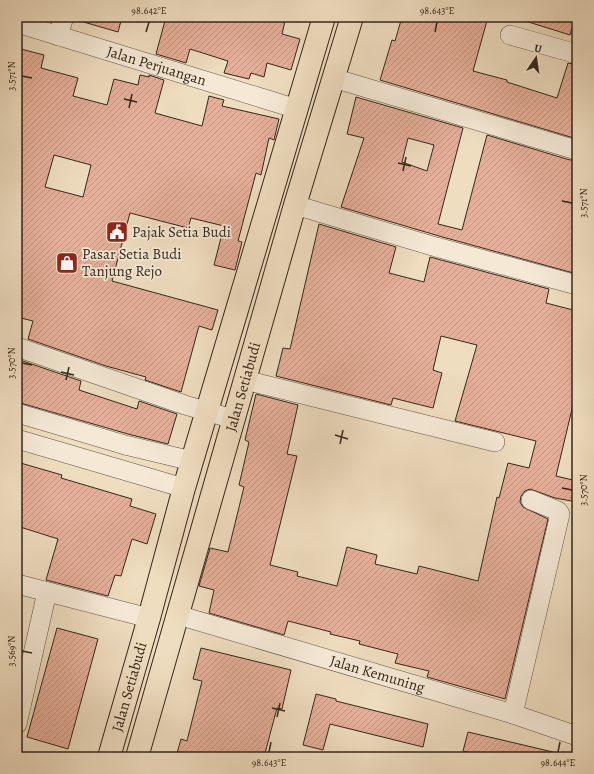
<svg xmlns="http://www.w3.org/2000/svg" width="594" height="774" viewBox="0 0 594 774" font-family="Alegreya,serif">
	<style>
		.building { fill: url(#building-hatch); stroke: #342719; fill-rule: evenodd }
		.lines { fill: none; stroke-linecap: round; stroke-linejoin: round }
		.street-casing { stroke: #635443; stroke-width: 20 }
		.primary-casing { stroke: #342719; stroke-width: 24 }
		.street { stroke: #f5e9d6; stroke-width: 19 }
		.primary { stroke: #efddc0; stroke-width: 22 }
		.ticks { fill: none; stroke: #342719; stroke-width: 1.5 }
		.labels { text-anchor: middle; stroke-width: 3.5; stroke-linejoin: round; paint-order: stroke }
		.street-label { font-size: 15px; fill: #342719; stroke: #f5e9d6 }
		.poi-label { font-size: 15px; fill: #342719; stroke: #f5e9d6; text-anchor: start }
		.neatline { fill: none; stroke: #342719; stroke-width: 1.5 }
		.ticks-label { font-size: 10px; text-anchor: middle; fill: #342719 }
	</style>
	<defs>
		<pattern id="building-hatch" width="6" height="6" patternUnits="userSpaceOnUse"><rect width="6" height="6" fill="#e5b09b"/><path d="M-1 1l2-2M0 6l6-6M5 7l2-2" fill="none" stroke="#c59785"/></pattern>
	</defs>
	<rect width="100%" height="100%" fill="#efddc0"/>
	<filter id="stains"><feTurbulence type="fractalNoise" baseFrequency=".005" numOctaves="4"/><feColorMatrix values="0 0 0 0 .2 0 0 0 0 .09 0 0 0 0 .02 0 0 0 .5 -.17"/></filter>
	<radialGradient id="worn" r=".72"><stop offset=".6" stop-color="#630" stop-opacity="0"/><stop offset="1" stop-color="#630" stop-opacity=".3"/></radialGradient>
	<path class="building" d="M81 17H122L118 32 80 21Z
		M166 17H286L282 34 300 39 291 70 267 63 264 77 251 73 249 79 224 73 228 61 190 49 186 63 156 54Z
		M402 17H488L473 71 507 80V82L557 98 568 63 577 65V139L380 80 392 40 395 41Z
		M523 17H575L570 35 522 20Z
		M17 48 44 55 41 68 78 78 73 96 107 105 114 79 138 85 140 75 149 77V75L164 80 155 113 202 126 209 96 224 100 222 106 279 119 274 140 269 138 261 175 256 173 238 241 242 242 235 270 214 265 224 226 191 218 188 228 130 213 112 281 218 310 212 330 199 326 181 392 145 380 146 377 106 366 28 339 33 321 17 317ZM54 155 91 165 83 197 45 187Z
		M356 97 463 128 438 224 462 230 487 135 570 160 577 159V274L439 236 341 207 364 138 347 134ZM408 138 434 145 427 171 402 162Z
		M319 224 396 247 389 273 424 282 430 257 549 289 546 303 577 311V406L573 405 556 476 577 481V502L555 498 530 489 525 491 521 496 520 502 523 507 548 519 505 699 427 677 429 671 395 663 398 654 359 644 360 641 330 634 331 632 288 621 284 635 209 613 214 590 199 586 210 548 228 552 244 487 239 485 249 442 245 440 256 394 298 405 287 454 297 456 270 565 298 572 297 576 337 586 347 547 377 555 375 564 417 574 419 566 478 581 497 497 499 498 508 463 529 468 536 441 455 421 477 345 441 336 433 370 442 373 433 408 393 398 391 405 276 376 283 348 290 349Z
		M17 359 81 381 79 390 137 409 139 401 177 414 168 444 128 434 17 402Z
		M17 462 62 475 61 478 132 499 130 506 156 514 147 544 132 539 121 576 115 575 108 596 46 580 58 539 17 526Z
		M57 628 98 639 68 749 27 737Z
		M201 648 291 670 282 709 277 708 264 757H176L181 739 187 741 202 681 193 679Z
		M316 694 336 699V701L428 724 423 747 330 724 323 750 303 745Z
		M468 732 553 752 552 757H490L463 751Z"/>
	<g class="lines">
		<g class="street-casing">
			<g id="street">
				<path id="s1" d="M17 23 297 109"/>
				<path d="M510 35 577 54"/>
				<path d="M58 36 64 17"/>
				<path d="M333 78 573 149"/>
				<path d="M295 205 436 247 577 285"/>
				<path d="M17 347 185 405 233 419"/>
				<path d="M245 380 495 442"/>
				<path d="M17 413 125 445 192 461"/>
				<path d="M17 439 184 488"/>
				<path d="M17 584 149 618"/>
				<path id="s2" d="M178 615 513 714 577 736"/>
				<path d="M513 714 560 514 558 511 531 500"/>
				<path d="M17 724 47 592"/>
			</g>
		</g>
		<g class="primary-casing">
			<g id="primary">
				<path id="s3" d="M109 757 149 618 184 488 324 17"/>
				<path id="s4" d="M137 757 295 205 352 17"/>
			</g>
		</g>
		<use href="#street" class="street"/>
		<use href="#primary" class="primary"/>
	</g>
	<path class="ticks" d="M146 32 149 22M435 32 437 22M22 76 32 78M124 99 137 102M129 108 132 94M398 163 411 166M403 171 406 157M562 201 572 203M22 363 32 365M61 372 74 375M66 380 69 367M335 435 348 439M340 444 343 430M562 488 572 490M22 651 32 653M272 708 285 711M277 717 280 703M269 752 271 742M558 752 560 742"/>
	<defs>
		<g id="civic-square" transform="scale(1.15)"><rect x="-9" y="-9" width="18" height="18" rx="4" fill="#8f2418" stroke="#f5e9d6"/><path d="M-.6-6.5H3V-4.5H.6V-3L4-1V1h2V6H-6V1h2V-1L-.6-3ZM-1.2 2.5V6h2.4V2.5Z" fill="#fff"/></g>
		<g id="shop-square" transform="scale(1.15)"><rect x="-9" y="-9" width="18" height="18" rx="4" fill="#8f2418" stroke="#f5e9d6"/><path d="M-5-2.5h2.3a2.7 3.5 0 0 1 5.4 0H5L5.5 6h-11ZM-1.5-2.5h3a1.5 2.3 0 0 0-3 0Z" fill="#fff"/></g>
	</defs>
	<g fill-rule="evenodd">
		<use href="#civic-square" x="117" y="232"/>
		<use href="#shop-square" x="67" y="263"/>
	</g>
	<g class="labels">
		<g class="street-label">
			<text dy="5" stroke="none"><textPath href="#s1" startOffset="146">Jalan Perjuangan</textPath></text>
			<text dy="5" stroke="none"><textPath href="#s4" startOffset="385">Jalan Setiabudi</textPath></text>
			<text dy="5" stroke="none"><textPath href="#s2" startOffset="208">Jalan Kemuning</textPath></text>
			<text dy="5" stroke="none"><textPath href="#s3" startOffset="73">Jalan Setiabudi</textPath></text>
		</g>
		<g class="poi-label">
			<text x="132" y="237">Pajak Setia Budi</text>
			<text x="82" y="259">Pasar Setia Budi<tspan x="82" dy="17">Tanjung Rejo</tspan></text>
		</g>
	</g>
	<rect width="594" height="774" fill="none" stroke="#efddc0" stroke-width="44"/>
	<g transform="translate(536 58) rotate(13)" stroke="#f5e9d6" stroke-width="3" paint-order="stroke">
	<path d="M0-3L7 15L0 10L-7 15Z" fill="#342719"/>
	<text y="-6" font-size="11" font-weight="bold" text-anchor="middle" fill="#342719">U</text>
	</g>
	<rect x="22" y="22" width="550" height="730" class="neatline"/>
	<g class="ticks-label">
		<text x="149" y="14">98.642°E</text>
		<text x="437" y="14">98.643°E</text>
		<text transform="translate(11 76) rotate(-90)" y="4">3.571°N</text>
		<text transform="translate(583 203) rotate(-90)" y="4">3.571°N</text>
		<text transform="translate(11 363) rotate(-90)" y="4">3.570°N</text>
		<text transform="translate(583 490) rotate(-90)" y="4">3.570°N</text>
		<text transform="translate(11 651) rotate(-90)" y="4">3.569°N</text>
		<text x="269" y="766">98.643°E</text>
		<text x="558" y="766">98.644°E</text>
	</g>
	<rect width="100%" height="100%" filter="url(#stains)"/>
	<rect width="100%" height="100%" fill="url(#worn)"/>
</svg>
